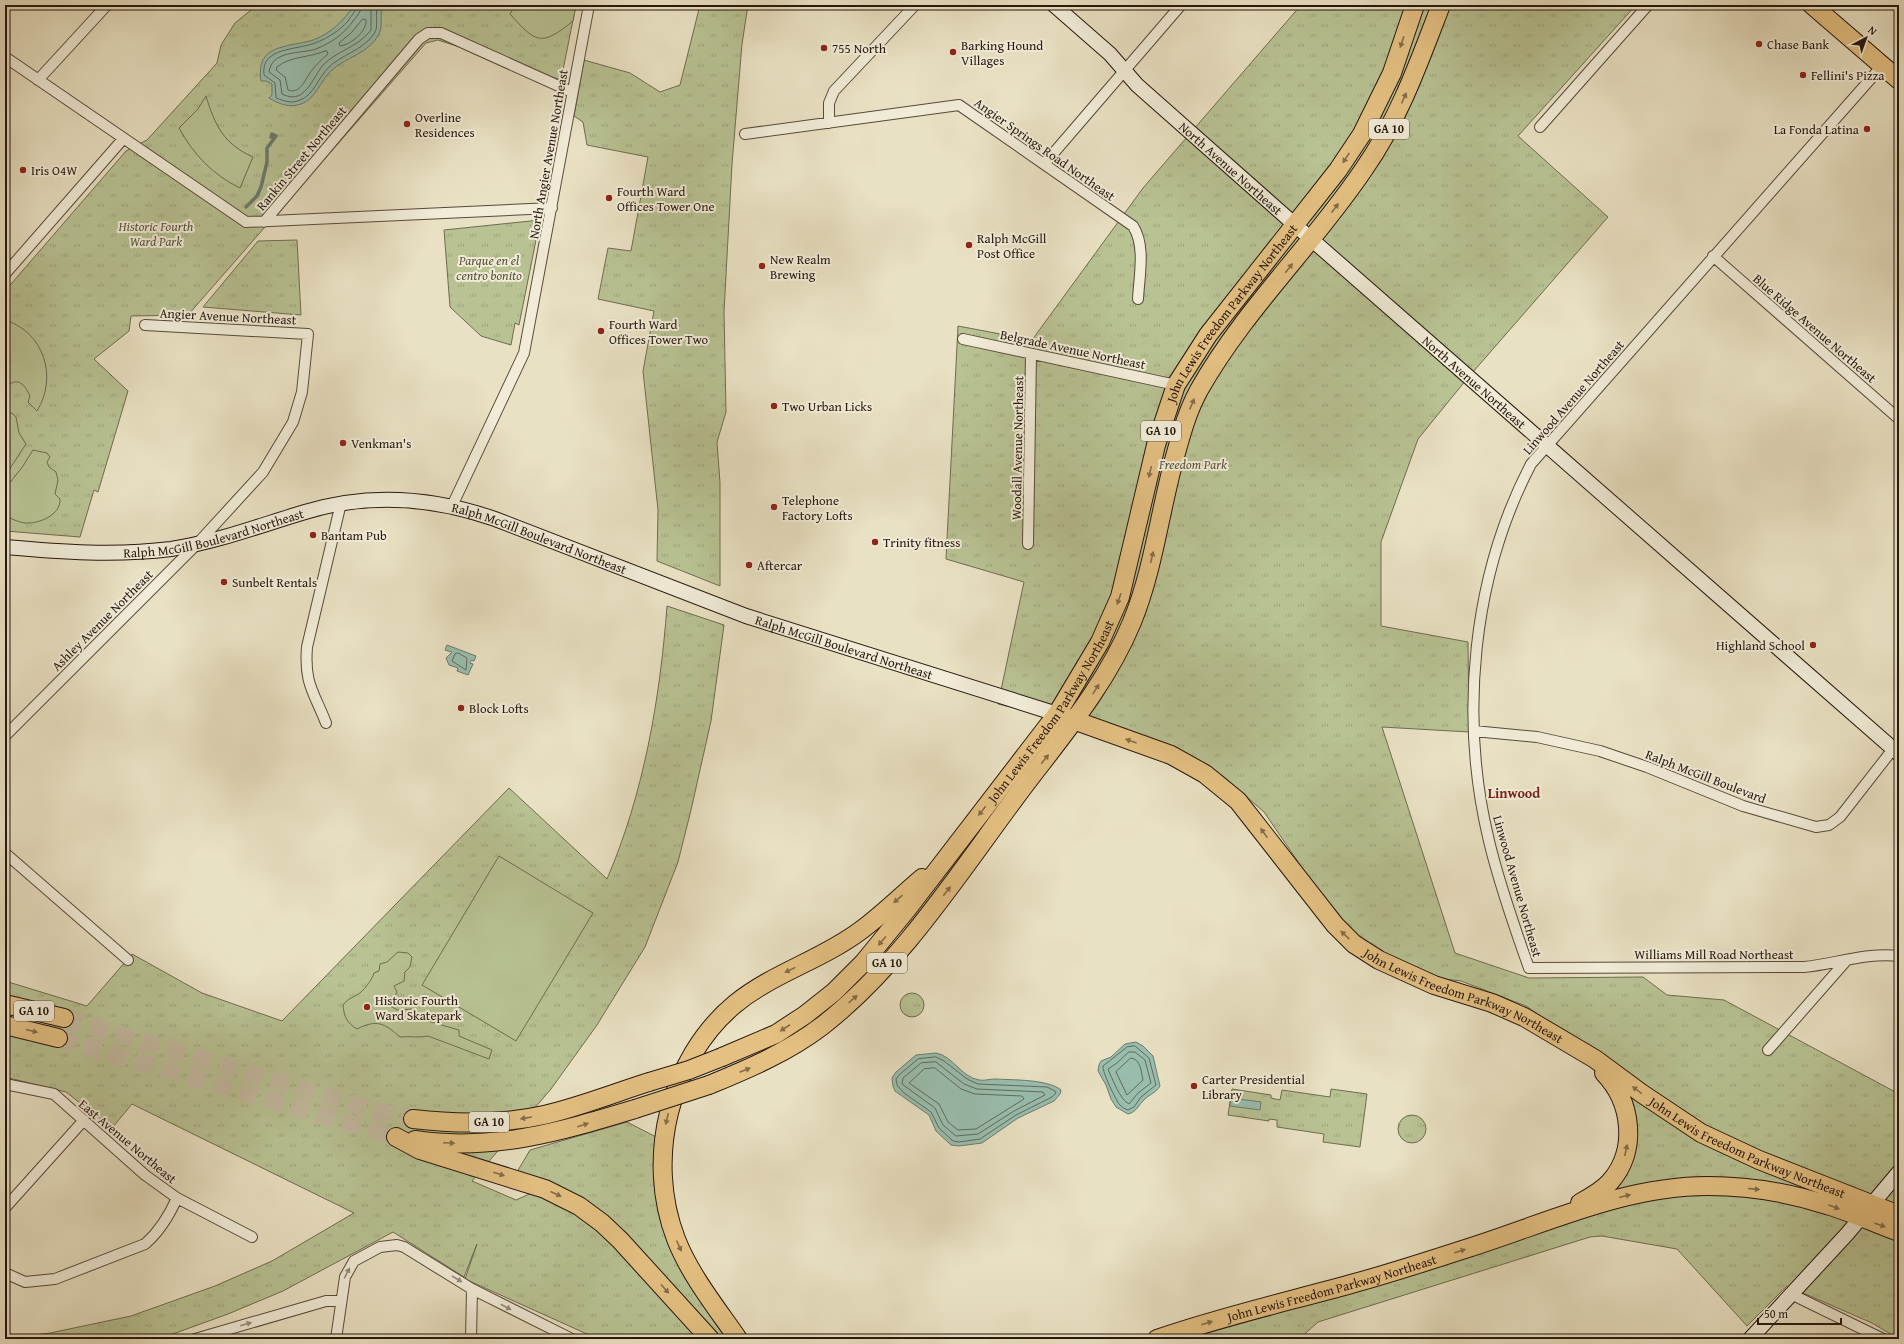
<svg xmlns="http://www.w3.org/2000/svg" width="1904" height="1344" viewBox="0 0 1904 1344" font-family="'Gentium Book Plus',serif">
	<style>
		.grass { fill: url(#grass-tufts); stroke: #6f6c50 }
		.garden { fill: #b8c293; stroke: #6f6c50 }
		.water { fill: #99beae; stroke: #6b7b6e }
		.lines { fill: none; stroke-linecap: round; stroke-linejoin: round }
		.shore { stroke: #606a5e; stroke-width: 1 }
		.stream { stroke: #6b7b6e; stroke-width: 3.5 }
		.highway-tunnel { stroke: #c2b99f; stroke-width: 18; stroke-dasharray: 18 9; stroke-linecap: butt }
		.street-casing { stroke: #574a3a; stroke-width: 12 }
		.secondary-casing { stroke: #26170d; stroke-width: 16 }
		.highway-casing { stroke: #26170d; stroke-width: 20 }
		.street { stroke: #f1ecd8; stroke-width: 10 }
		.secondary { stroke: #f1ecd8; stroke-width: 14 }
		.highway { stroke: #e4c082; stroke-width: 18 }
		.highway-bridge-casing { stroke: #26170d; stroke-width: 20; stroke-linecap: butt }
		.highway-bridge { stroke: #e4c082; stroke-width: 18 }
		.oneway { fill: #856c48 }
		.oneway2 { fill: #968c7d }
		.poi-dot { fill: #8f2418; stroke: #f1ecd8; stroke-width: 1.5 }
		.labels { text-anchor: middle; stroke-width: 4; stroke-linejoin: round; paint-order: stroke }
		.shield { fill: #f1ecd8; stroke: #63574a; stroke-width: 1 }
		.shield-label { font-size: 12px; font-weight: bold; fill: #26170d }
		.poi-label { font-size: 13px; fill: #26170d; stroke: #f1ecd8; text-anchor: start }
		.street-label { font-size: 13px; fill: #26170d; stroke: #f1ecd8 }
		.park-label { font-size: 13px; font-style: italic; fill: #59533c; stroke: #f1ecd8 }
		.neighbourhood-label { font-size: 14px; font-weight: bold; fill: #7a1f14; stroke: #f1ecd8 }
	</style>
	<defs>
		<pattern id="grass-tufts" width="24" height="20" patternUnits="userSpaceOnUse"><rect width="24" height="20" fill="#b8c293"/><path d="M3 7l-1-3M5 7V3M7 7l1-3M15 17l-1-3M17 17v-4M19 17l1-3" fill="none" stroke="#9ea67e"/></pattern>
	</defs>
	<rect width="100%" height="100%" fill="#e9e1c3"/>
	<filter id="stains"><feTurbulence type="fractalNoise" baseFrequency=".005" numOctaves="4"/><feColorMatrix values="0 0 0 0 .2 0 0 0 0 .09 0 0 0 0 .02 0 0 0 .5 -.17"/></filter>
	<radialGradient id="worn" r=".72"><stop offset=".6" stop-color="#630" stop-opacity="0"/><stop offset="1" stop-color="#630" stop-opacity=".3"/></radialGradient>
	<path class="grass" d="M257 5H576L561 80 438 40 426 43 188 315 131 316 129 331 94 359 128 391 98 492 94 490 80 537 5 531V291L126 151 147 140 217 63 221 45 235 23Z
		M700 5H748L742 44 732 164 724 312 726 412 717 442 720 483V586L657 561 658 510 643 371 654 311 598 299 608 248 631 251 648 157 587 145 583 122 574 116 584 60 630 73 660 92 680 85Z
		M1301 5H1636L1518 136 1608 217 1466 380 1418 439 1381 542V626L1468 642 1469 732 1382 727 1455 953 1529 978 1643 977 1667 995 1724 1000 1899 1094V1331L1894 1336 1872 1323 1787 1286 1747 1326 1677 1249 1602 1236 1590 1237 1318 1322 1299 1339H1177L1542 1227 1625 1170 1618 1069 1526 1006 1461 981 1444 979 1371 949 1329 907 1264 812 1223 776 1168 745 998 704 1024 582 946 559 958 326 1032 340 1143 188Z
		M540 220 519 325 515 323 511 345 481 336 450 307 444 230Z
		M297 240 301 315 203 307 258 241Z
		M667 606 724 625 711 721 691 810 678 862 645 947 597 1025 551 1089 472 1181 516 1200 534 1192 575 1211 600 1228 704 1339H598L465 1279 477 1244 464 1277 393 1232 283 1291 228 1314 159 1339H5L50 1333 131 1316 215 1286 272 1261 354 1213 132 1104 112 1128 66 1092 5 1077V981L87 1006 132 954 202 993 282 1021 509 788 607 879C644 793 660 699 667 606Z
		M900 1005a12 12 0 1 1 24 0a12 12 0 1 1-24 0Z
		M1232 1089 1271 1095V1098L1280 1100 1282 1090 1330 1097 1331 1089 1367 1094 1360 1147 1323 1142 1324 1134 1277 1127V1120L1269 1119V1121L1228 1115Z
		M1398 1129a14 14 0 1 1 28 0a14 14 0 1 1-28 0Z
		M627 1122 660 1139 663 1210 734 1339H717L640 1255 517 1172 530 1150Z"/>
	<path class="garden" d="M515 5H576L573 21C541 47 536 43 510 14Z
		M206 96C215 126 224 144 253 157L240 188C213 175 193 154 179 128L198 109Z
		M5 320C44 332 58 377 37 411L28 402 30 396C27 390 22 380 14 382 10 383 9 386 5 387Z
		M5 413H12L16 417 19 433 26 444 5 476Z
		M33 450 47 453 50 457 47 462 49 467 56 472 58 480 55 494 60 499C61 515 39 524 25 523 18 522 11 519 5 515V489L23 466Z
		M499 856 593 913 516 1041 422 985Z
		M398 952 408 953 412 957 410 967 405 972 404 981 394 986 397 992 395 996 390 998 388 1005 398 1010 412 1009 421 1019 459 1030V1036L492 1050 489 1059 428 1036C419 1038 410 1036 400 1037 384 1023 377 1019 357 1029 347 1023 344 1017 343 1005 349 997 356 997 361 992 365 989 373 978 374 973L379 971 380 964 387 962Z"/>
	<path class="water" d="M354 5H384C378 14 384 24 379 34 369 54 345 57 331 71 320 81 316 99 301 104 289 108 279 104 269 98L272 95V84L266 81H261C255 43 288 48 313 40 330 34 344 21 354 5Z
		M447 645 476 656 474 661 471 660 470 663 473 664 468 675 457 671 458 668 449 665 446 658 452 652 445 650Z
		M1136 1042 1143 1046 1153 1056 1160 1086C1156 1093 1150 1094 1145 1099 1138 1105 1137 1112 1128 1114L1116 1107 1111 1099 1106 1085 1098 1071 1099 1065 1101 1061 1111 1057 1125 1044Z
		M936 1053C953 1056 961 1077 979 1080 984 1081 990 1079 995 1079 1011 1080 1048 1079 1061 1090L1060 1094 1054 1101 1018 1118 982 1143 959 1146 951 1145 936 1131 929 1115 902 1096 895 1091 893 1086 892 1078 896 1072 916 1055Z
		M1231 1098 1261 1102 1260 1110 1230 1106Z"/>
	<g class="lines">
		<path class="shore" d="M357 5C356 11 351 16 348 21 339 31 328 38 315 43 298 50 260 47 264 75L275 83 276 98C284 101 292 104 300 100 314 95 318 78 328 68 342 54 362 51 374 34 380 25 373 14 379 5
			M362 5C361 12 357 16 353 21 344 34 331 43 316 49 300 54 272 50 269 72L280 80 282 94C288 97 294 98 300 95 311 88 315 75 323 65 338 50 357 48 371 30V10L373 5
			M363 19 366 20C367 32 350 45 340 46L339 43 351 33Z
			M325 51H327L328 54C322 59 317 64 312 70 306 77 301 95 288 90L285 77 276 70 277 67C290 56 309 58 325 51Z
			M458 653 467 658 466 670 452 661 455 654Z
			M1135 1046 1149 1058 1156 1085 1141 1097 1134 1107 1128 1110C1125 1109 1122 1107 1120 1105 1116 1101 1102 1071 1103 1066L1127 1047Z
			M1129 1052H1135L1145 1060 1151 1083 1138 1093 1129 1104C1120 1100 1112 1078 1108 1069L1117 1063Z
			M936 1057 944 1061 967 1079 978 1084 1047 1087 1055 1091 1056 1093 1052 1097 1016 1115 980 1139 959 1142 953 1141 939 1128 931 1112 904 1093 897 1085 896 1079 899 1075 918 1059Z
			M1131 1058C1141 1059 1141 1072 1143 1080L1127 1095 1116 1072Z
			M936 1062 964 1084 977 1089 1043 1092 1045 1095 1014 1111 978 1134 956 1136 943 1125 935 1108 902 1084 903 1078 921 1063Z
			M935 1068 961 1089 975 1094 1022 1096 1024 1099 976 1129 958 1130 948 1122 939 1104 909 1083 924 1069Z"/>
		<path class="stream" d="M246 207 257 196 261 187 267 162V148L276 136 272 134 271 137 272 136"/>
		<path class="highway-tunnel" d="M64 1018 384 1113 413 1119
			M58 1038 396 1137"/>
		<g class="street-casing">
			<path id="street" d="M5 57 246 222 552 208
				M1882 66 1531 464C1472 577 1459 717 1489 841 1499 883 1514 926 1529 968L1804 967C1835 964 1867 952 1899 956
				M38 80 107 5
				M829 123V103L834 91 915 5
				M1540 127 1648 5
				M745 134 959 105 1133 226C1146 246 1139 277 1138 299
				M1045 163 1181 5
				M264 222 419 39 428 33H441L572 92
				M1713 256 1899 419
				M5 274 123 139
				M963 339 1176 385
				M452 506 524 353 589 5
				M1028 544 1031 354
				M326 723C314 692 304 684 307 647L341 503
				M1474 731 1537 737 1600 751 1647 767 1743 806 1816 827 1829 825 1840 817 1893 749
				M5 736 198 543 263 472 293 422 302 392 308 334 145 325
				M5 853 128 960
				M1768 1050 1846 961
				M5 1084 54 1094 145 1175 177 1198 252 1237
				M5 1208 84 1120
				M5 1273 25 1282 55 1279 145 1244C160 1231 169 1216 177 1198
				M1793 1295 1883 1339
				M195 1339 326 1301H340
				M336 1339 345 1277 354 1261 380 1247 397 1245 404 1247 472 1289 572 1339
				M471 1339 472 1289"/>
		</g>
		<g class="secondary-casing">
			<g id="secondary">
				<path id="s1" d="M1054 5 1110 54 1137 85 1294 224 1899 754"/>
				<path id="s2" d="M5 547C61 552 115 556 171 549 217 542 261 525 305 512 370 492 432 497 495 519L746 616 1057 714"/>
				<path d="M1750 1339 1847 1234 1899 1172"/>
			</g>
		</g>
		<g class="highway-casing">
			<g id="highway">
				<path d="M1812 5 1899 80"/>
				<path id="s3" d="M1065 717 1171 755 1205 774 1238 801 1335 925 1354 944 1379 960 1434 985 1492 1003 1524 1017 1595 1059 1641 1093 1701 1133 1759 1160 1899 1215"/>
				<path d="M5 1004 64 1018"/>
				<path d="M5 1025 58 1038"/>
				<path id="s4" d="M722 1057 776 1034 805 1015 834 992 864 962 908 908 1057 714 1100 642 1120 597 1156 445 1176 385 1208 335 1338 170 1362 134 1392 73 1415 5"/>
				<path d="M709 1085C748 1069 788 1052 822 1026 901 965 961 870 1021 790 1061 737 1106 685 1132 622 1154 568 1160 509 1176 453 1182 431 1188 410 1199 390 1244 310 1313 245 1364 169 1399 119 1419 62 1441 5"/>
				<path d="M413 1119C456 1124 500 1125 544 1115 579 1107 614 1093 649 1082"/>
				<path d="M396 1137 420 1150 545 1189 579 1206 602 1223 620 1240 710 1339"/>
				<path d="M415 1140C493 1152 562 1131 635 1109"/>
				<path d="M1580 1203C1591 1197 1602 1191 1610 1182 1638 1150 1632 1102 1604 1073"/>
				<path d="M738 1339C716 1307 690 1275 676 1239 645 1159 669 1059 735 1004 773 973 821 960 860 931 882 915 902 895 922 878"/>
				<path id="s5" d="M1157 1339C1220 1317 1286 1302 1351 1284 1388 1274 1425 1262 1462 1250 1543 1225 1622 1186 1708 1186 1750 1186 1791 1193 1830 1206 1854 1213 1876 1224 1899 1232"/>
			</g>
		</g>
		<use href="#street" class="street"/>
		<use href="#secondary" class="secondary"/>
		<use href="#highway" class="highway"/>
		<g class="highway-bridge-casing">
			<path id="highway-bridge" d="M649 1082 689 1070 722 1057
				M635 1109 709 1085"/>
		</g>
		<use href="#highway-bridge" class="highway-bridge"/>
	</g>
	<defs><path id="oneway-solid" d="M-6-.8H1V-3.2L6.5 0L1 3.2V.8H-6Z"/></defs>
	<g class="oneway">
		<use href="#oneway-solid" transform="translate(1402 42) rotate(109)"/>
		<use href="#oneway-solid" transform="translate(1404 98) rotate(-66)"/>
		<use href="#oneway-solid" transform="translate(1346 158) rotate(123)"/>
		<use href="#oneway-solid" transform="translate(1335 208) rotate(-53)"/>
		<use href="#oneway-solid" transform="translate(1289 268) rotate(-52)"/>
		<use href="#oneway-solid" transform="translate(1192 404) rotate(-67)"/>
		<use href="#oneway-solid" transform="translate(1150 472) rotate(103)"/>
		<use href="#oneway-solid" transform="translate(1152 557) rotate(-77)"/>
		<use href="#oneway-solid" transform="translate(1119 599) rotate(109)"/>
		<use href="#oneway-solid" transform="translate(1096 689) rotate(-58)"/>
		<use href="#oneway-solid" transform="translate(1131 741) rotate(-160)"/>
		<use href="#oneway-solid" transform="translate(1045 759) rotate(-52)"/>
		<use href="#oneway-solid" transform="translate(982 811) rotate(128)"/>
		<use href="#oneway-solid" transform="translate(1264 833) rotate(-126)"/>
		<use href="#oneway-solid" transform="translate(947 891) rotate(-52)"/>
		<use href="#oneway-solid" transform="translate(898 899) rotate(139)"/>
		<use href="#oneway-solid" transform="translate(1345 935) rotate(-137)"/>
		<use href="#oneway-solid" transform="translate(882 941) rotate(130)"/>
		<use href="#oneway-solid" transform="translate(790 970) rotate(154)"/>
		<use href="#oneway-solid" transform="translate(853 999) rotate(-42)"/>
		<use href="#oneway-solid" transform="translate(785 1028) rotate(147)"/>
		<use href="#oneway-solid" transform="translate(32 1031) rotate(14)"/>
		<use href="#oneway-solid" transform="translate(745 1070) rotate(-21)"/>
		<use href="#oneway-solid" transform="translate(1637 1090) rotate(-144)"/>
		<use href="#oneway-solid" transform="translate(526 1118) rotate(171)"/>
		<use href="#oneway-solid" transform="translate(667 1119) rotate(103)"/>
		<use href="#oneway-solid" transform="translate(583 1125) rotate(-17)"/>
		<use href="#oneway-solid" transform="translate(449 1143) rotate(2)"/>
		<use href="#oneway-solid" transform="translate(1626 1150) rotate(-78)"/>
		<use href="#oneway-solid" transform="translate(499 1174) rotate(17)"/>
		<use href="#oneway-solid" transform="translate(1754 1189) rotate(5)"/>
		<use href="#oneway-solid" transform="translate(556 1194) rotate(25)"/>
		<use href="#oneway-solid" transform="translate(1625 1196) rotate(-14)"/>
		<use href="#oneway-solid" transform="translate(1834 1207) rotate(20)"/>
		<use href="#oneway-solid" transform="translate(1880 1225) rotate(20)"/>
		<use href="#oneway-solid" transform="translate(679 1246) rotate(66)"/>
		<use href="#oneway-solid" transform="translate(1460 1251) rotate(-17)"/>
		<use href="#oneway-solid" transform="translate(665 1289) rotate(48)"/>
		<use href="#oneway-solid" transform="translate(1207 1323) rotate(-17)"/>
	</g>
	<g class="oneway2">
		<use href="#oneway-solid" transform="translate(347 1273) rotate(-63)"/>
		<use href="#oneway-solid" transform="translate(457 1279) rotate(31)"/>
		<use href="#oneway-solid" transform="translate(506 1307) rotate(28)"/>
		<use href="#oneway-solid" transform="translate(246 1324) rotate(-16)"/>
	</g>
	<g class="poi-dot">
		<circle cx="1759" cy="44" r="4"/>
		<circle cx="824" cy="48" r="4"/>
		<circle cx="953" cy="52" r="4"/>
		<circle cx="1803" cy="75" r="4"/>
		<circle cx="407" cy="124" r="4"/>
		<circle cx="1867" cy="129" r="4"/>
		<circle cx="23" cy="170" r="4"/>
		<circle cx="609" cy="198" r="4"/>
		<circle cx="969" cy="245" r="4"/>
		<circle cx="762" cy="266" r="4"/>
		<circle cx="601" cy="331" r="4"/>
		<circle cx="774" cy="406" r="4"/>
		<circle cx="343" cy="443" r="4"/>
		<circle cx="774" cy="507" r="4"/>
		<circle cx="313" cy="535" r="4"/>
		<circle cx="875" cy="542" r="4"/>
		<circle cx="749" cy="565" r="4"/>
		<circle cx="224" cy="582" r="4"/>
		<circle cx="1813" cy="645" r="4"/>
		<circle cx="461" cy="708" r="4"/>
		<circle cx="367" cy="1007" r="4"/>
		<circle cx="1194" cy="1086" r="4"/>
	</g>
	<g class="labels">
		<g class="shield">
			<rect x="1369" y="119" width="40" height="20" rx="3"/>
			<rect x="1141" y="421" width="40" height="20" rx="3"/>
			<rect x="867" y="953" width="40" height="20" rx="3"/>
			<rect x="14" y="1001" width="40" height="20" rx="3"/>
			<rect x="469" y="1112" width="40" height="20" rx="3"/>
		</g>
		<g class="shield-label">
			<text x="1389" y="133">GA 10</text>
			<text x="1161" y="435">GA 10</text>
			<text x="887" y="967">GA 10</text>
			<text x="34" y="1015">GA 10</text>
			<text x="489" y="1126">GA 10</text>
		</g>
		<g class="poi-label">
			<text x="1767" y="49">Chase Bank</text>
			<text x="961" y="50">Barking Hound<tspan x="961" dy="15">Villages</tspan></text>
			<text x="832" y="53">755 North</text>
			<text x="1811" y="80">Fellini's Pizza</text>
			<text x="415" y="122">Overline<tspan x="415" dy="15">Residences</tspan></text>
			<text x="1859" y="134" text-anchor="end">La Fonda Latina</text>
			<text x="31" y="175">Iris O4W</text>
			<text x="617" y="196">Fourth Ward<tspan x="617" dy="15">Offices Tower One</tspan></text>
			<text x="977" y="243">Ralph McGill<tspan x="977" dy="15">Post Office</tspan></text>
			<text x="770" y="264">New Realm<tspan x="770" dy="15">Brewing</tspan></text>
			<text x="609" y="329">Fourth Ward<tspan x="609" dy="15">Offices Tower Two</tspan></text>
			<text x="782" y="411">Two Urban Licks</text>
			<text x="351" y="448">Venkman's</text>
			<text x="782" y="505">Telephone<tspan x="782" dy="15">Factory Lofts</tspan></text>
			<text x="321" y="540">Bantam Pub</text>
			<text x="883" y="547">Trinity fitness</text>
			<text x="757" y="570">Aftercar</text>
			<text x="232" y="587">Sunbelt Rentals</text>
			<text x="1805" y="650" text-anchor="end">Highland School</text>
			<text x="469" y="713">Block Lofts</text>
			<text x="375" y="1005">Historic Fourth<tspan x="375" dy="15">Ward Skatepark</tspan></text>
			<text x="1202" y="1084">Carter Presidential<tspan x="1202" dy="15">Library</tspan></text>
		</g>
		<g class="street-label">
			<text transform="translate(1045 149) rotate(35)" y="5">Angier Springs Road Northeast</text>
			<text transform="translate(548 154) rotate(-80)" y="5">North Angier Avenue Northeast</text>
			<text transform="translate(301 158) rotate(-50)" y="5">Rankin Street Northeast</text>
			<text dy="5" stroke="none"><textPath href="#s1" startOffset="241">North Avenue Northeast</textPath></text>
			<text dy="5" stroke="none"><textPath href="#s4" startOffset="930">John Lewis Freedom Parkway Northeast</textPath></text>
			<text transform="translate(228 316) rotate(3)" y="5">Angier Avenue Northeast</text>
			<text transform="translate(1815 328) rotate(41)" y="5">Blue Ridge Avenue Northeast</text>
			<text transform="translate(1073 349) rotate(12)" y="5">Belgrade Avenue Northeast</text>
			<text dy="5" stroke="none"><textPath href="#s1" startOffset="565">North Avenue Northeast</textPath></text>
			<text transform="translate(1573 397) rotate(-49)" y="5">Linwood Avenue Northeast</text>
			<text transform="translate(1017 448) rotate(-89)" y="5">Woodall Avenue Northeast</text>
			<text dy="5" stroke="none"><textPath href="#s2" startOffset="211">Ralph McGill Boulevard Northeast</textPath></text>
			<text dy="5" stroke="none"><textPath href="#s2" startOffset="547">Ralph McGill Boulevard Northeast</textPath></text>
			<text transform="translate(102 620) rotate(-45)" y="5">Ashley Avenue Northeast</text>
			<text dy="5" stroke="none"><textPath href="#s2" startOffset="871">Ralph McGill Boulevard Northeast</textPath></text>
			<text dy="5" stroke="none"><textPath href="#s4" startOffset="486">John Lewis Freedom Parkway Northeast</textPath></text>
			<text transform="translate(1706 776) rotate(21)" y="5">Ralph McGill Boulevard</text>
			<text transform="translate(1518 886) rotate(74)" y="5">Linwood Avenue Northeast</text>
			<text x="1714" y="959">Williams Mill Road Northeast</text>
			<text dy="5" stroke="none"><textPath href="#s3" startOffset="500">John Lewis Freedom Parkway Northeast</textPath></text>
			<text transform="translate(128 1141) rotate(40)" y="5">East Avenue Northeast</text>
			<text dy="5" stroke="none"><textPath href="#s3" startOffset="824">John Lewis Freedom Parkway Northeast</textPath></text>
			<text dy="5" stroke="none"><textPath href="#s5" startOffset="182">John Lewis Freedom Parkway Northeast</textPath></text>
		</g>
		<g class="park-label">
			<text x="156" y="231">Historic Fourth<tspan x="156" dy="15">Ward Park</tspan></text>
			<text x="489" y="265">Parque en el<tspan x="489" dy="15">centro bonito</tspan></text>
			<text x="1193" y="469">Freedom Park</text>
		</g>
		<g class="neighbourhood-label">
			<text x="1514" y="798">Linwood</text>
		</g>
	</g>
	<rect width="1904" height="1344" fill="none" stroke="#e9e1c3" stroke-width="20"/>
	<rect x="6" y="6" width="1892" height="1332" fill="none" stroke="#26170d" stroke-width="2"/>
	<rect x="10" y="10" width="1884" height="1324" fill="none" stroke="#26170d"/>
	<g transform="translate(1866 38) rotate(41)" stroke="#f1ecd8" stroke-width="3" paint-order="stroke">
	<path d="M0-3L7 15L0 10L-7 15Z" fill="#26170d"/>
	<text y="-6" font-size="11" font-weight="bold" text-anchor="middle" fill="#26170d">N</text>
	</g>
	<path d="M1758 1318v6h83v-6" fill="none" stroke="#26170d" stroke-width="2"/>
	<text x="1764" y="1318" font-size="12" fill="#26170d" stroke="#f1ecd8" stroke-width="3" paint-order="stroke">50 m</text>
	<rect width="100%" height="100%" filter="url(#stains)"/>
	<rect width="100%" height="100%" fill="url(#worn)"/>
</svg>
